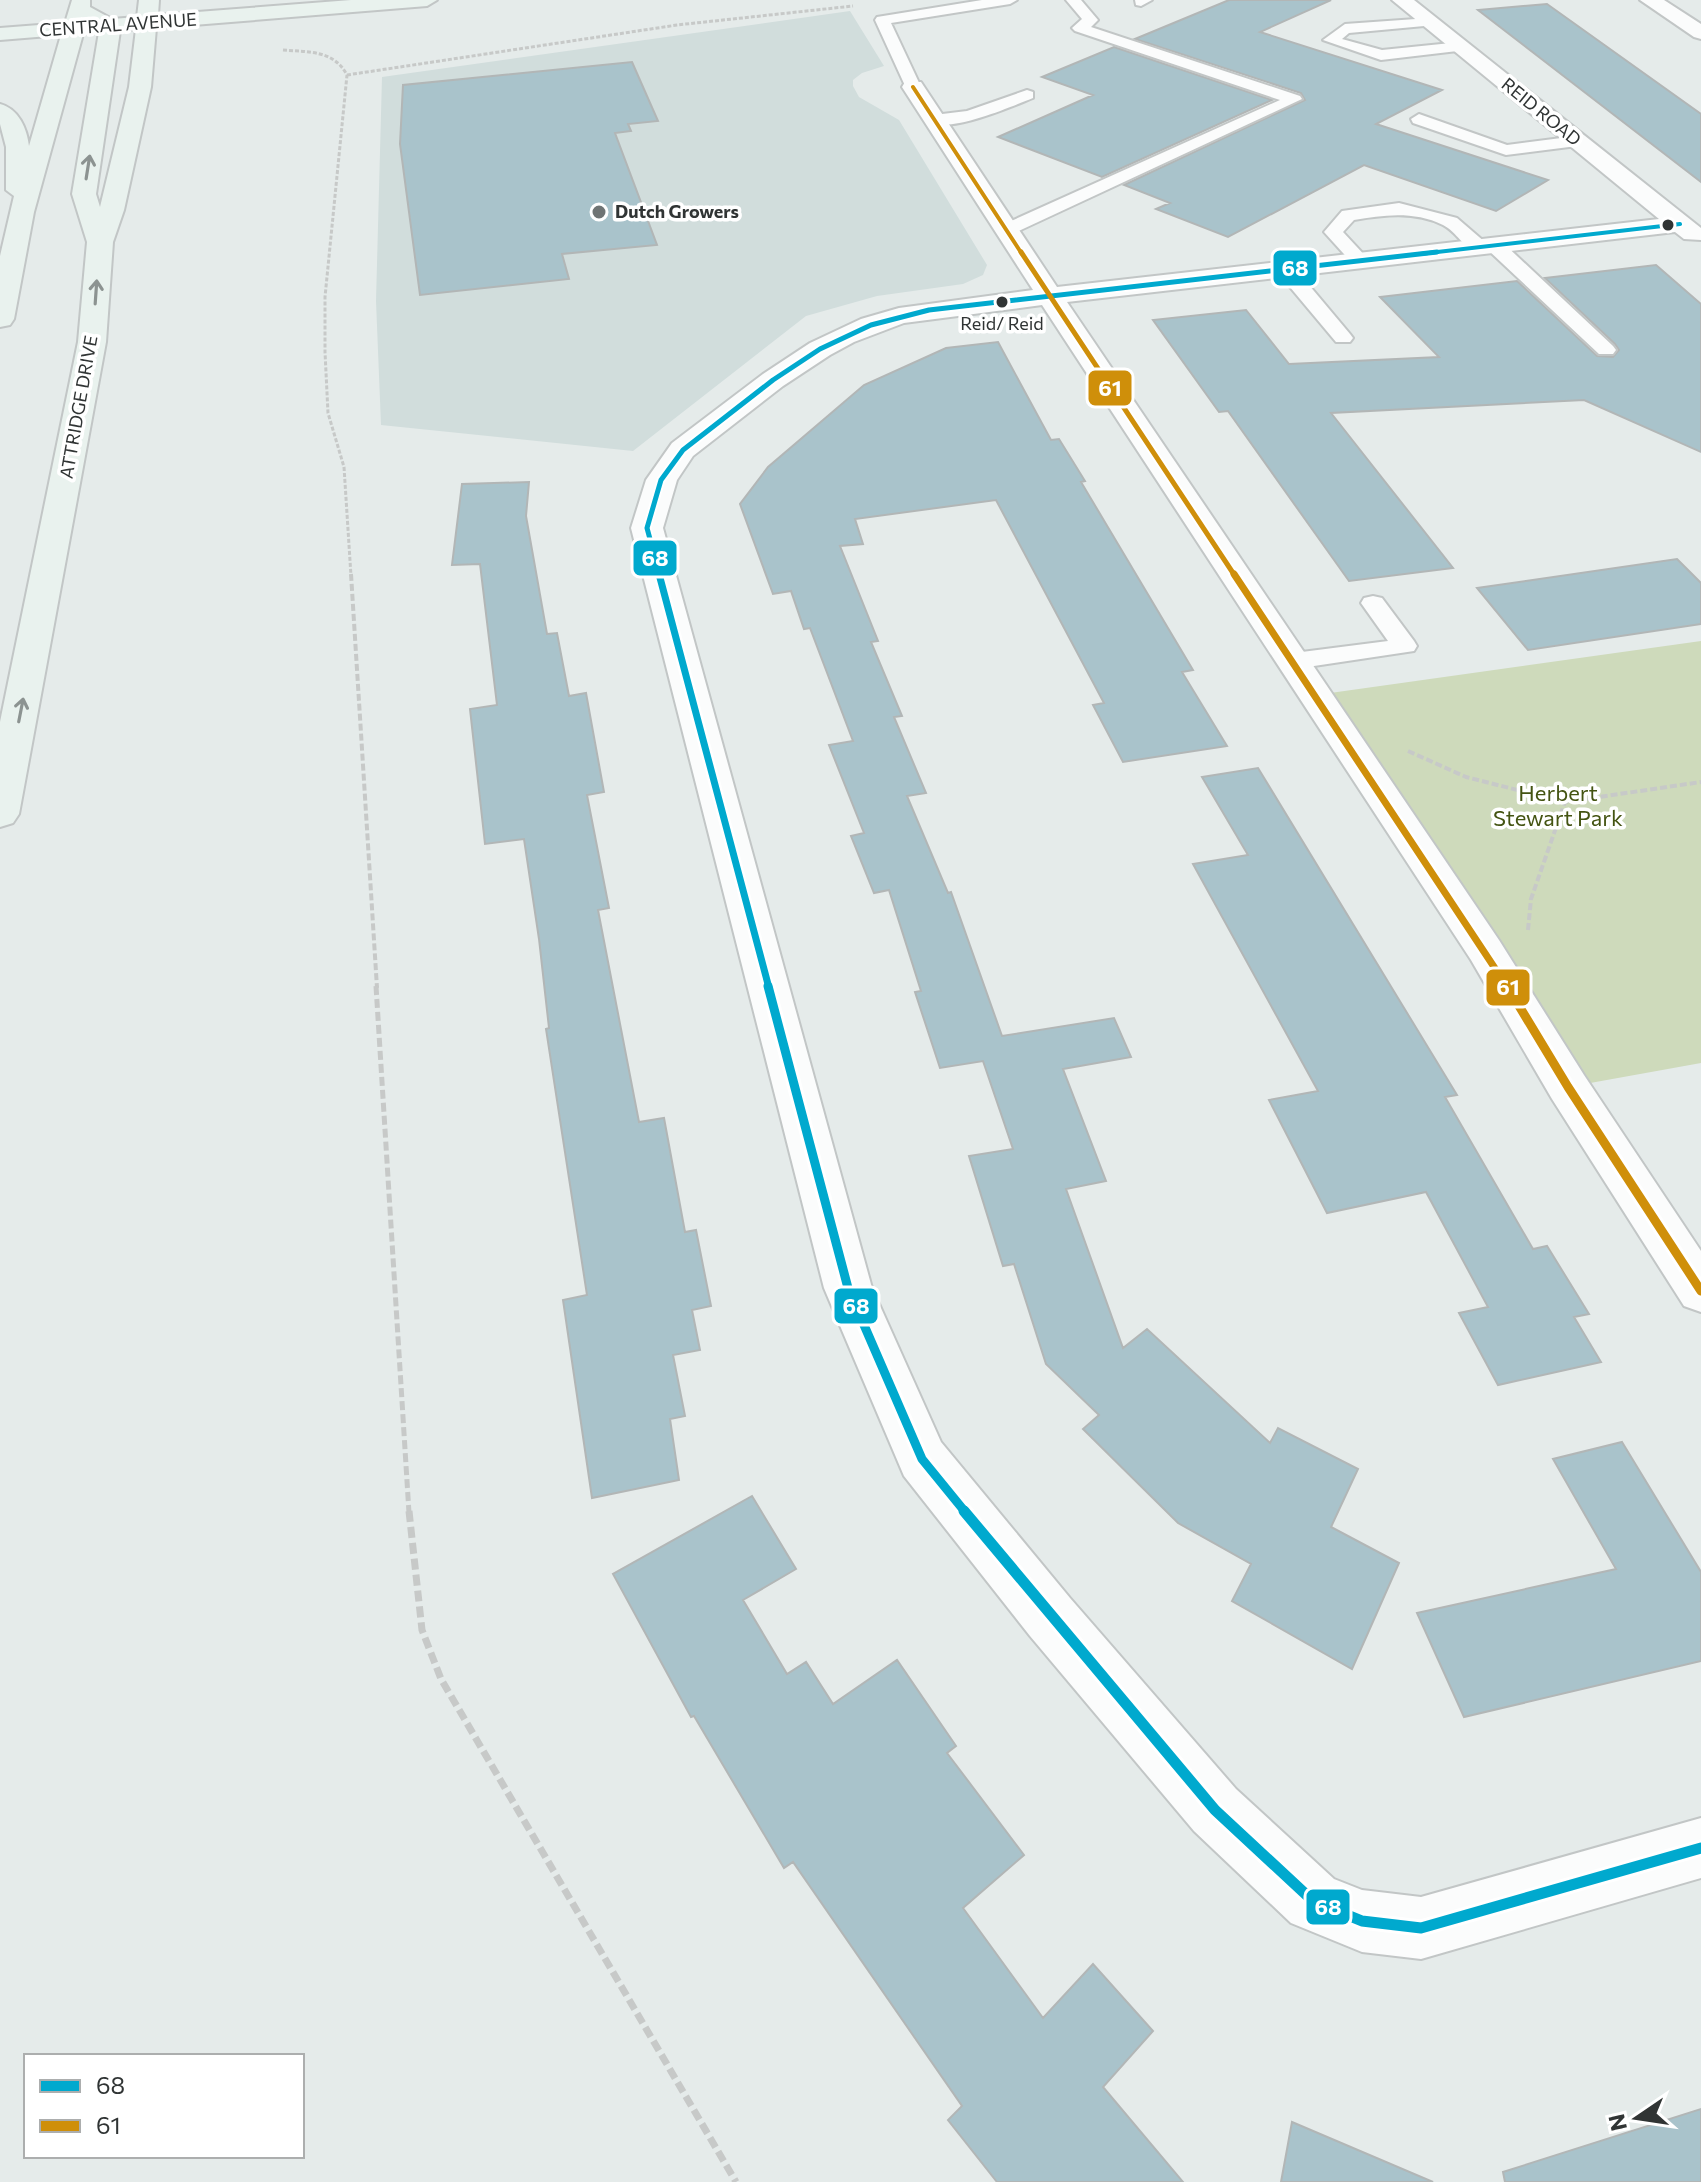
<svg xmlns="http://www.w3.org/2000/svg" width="1701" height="2182" viewBox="0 0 1701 2182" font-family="Commissioner,sans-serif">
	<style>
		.built { fill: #d1dddc }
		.green { fill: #cedabb }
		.building { fill: #a9c3cb; stroke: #b2b6b6; stroke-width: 2 }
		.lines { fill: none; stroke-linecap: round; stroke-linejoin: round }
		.service-casing { stroke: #c2c6c6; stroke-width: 4 }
		.minor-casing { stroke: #c2c6c6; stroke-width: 4 }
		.secondary-casing { stroke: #c2c6c6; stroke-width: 4 }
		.path-far3 { stroke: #c7c9c8; stroke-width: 3; stroke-dasharray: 4 2; stroke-linecap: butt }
		.path-far2 { stroke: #c7c9c8; stroke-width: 4; stroke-dasharray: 7 3; stroke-linecap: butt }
		.path-far1 { stroke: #c7c9c8; stroke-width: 5; stroke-dasharray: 9 4; stroke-linecap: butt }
		.path { stroke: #c7c9c8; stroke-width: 7; stroke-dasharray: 11 5; stroke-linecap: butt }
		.service { fill: #fbfcfc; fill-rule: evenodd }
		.minor { fill: #fbfcfc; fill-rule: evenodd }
		.secondary { fill: #e9f2ee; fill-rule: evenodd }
		.bus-1-far4-casing { stroke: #fff; stroke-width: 7 }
		.bus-1-far3-casing { stroke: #fff; stroke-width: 9 }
		.bus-1-far2-casing { stroke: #fff; stroke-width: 12 }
		.bus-1-far1-casing { stroke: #fff; stroke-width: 15 }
		.bus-1-casing { stroke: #fff; stroke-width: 17 }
		.bus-2-far3-casing { stroke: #fff; stroke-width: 7 }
		.bus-2-far2-casing { stroke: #fff; stroke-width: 9 }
		.bus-2-far1-casing { stroke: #fff; stroke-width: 12 }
		.bus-2-casing { stroke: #fff; stroke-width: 15 }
		.bus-1-far4 { stroke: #00a9ce; stroke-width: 4 }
		.bus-1-far3 { stroke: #00a9ce; stroke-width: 5 }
		.bus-1-far2 { stroke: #00a9ce; stroke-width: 7 }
		.bus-1-far1 { stroke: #00a9ce; stroke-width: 9 }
		.bus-1 { stroke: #00a9ce; stroke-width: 11 }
		.bus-2-far3 { stroke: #cf8f0a; stroke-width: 4 }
		.bus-2-far2 { stroke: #cf8f0a; stroke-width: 5 }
		.bus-2-far1 { stroke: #cf8f0a; stroke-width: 7 }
		.bus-2 { stroke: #cf8f0a; stroke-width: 9 }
		.oneway { stroke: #8c9391 }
		.poi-dot { fill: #6f7474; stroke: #fff; stroke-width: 3 }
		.bus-dot { fill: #303434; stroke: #fff; stroke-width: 3 }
		.labels { text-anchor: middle; stroke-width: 7; stroke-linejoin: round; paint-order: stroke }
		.far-street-label { font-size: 18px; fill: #303434; stroke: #fff }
		.far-poi-label { font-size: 18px; font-weight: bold; fill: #303434; stroke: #fff; text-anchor: start }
		.far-bus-label { font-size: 18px; fill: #303434; stroke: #fff }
		.park-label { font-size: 22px; fill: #445412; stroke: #fff }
		.line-badge { stroke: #fff; stroke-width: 3 }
		.badge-label { font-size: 22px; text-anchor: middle; font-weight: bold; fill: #fff }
	</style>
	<rect width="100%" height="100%" fill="#e5ebea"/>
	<path class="built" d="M850 11 884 66 862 73 853 80V86L859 97 899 120 987 265 983 275 963 284 877 296 806 316 633 451 381 425 376 301 382 77Z"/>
	<path class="green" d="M1701 641V1063L1568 1087 1316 695Z"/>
	<path class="building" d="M1229 0H1331L1260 32 1442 90 1376 124 1548 180 1496 211 1364 165 1228 237 1156 209 1170 203 1124 185 1305 100 1301 93 1135 39Z
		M1547 4 1701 114V182L1478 10Z
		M1114 47 1272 100 1102 177 998 137 1093 95 1042 77Z
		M632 62 658 121 628 124 631 131 615 133 657 245 562 254 569 279 420 295 400 144 403 85Z
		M1656 265 1701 304V452L1584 400 1331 413 1453 568 1349 581 1228 411 1219 412 1153 320 1246 310 1289 364 1439 357 1380 297 1517 281 1597 356 1613 357 1619 350 1615 344 1545 278Z
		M998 342 1051 440 1059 439 1085 481 1081 482 1193 670 1182 672 1227 746 1123 762 1093 705 1104 703 996 500 855 519 863 544 840 546 878 641 871 642 902 716 894 717 926 793 907 796 948 893 951 892 1002 1036 1114 1018 1131 1057 1063 1069 1106 1181 1066 1189 1123 1348 1147 1329 1270 1443 1278 1428 1358 1469 1331 1527 1399 1563 1352 1669 1232 1601 1251 1564 1178 1523 1083 1429 1099 1415 1046 1364 1014 1264 1003 1266 969 1156 1013 1149 983 1061 940 1068 915 992 921 991 889 890 874 893 851 836 864 833 829 745 853 741 810 628 804 629 791 591 773 594 740 504 768 467 864 385 946 348Z
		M529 482 526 516 547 634 557 633 569 696 586 693 604 792 587 795 609 908 598 910 639 1122 664 1118 685 1232 696 1230 711 1306 692 1310 700 1350 673 1355 685 1416 670 1419 679 1480 592 1498 563 1300 587 1295 546 1029 549 1028 539 939 524 839 485 844 470 709 497 705 480 564 452 565 462 484Z
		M1677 559 1701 583V624L1528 650 1477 588Z
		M1258 768 1457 1095 1445 1097 1533 1249 1547 1246 1589 1314 1574 1317 1601 1362 1498 1385 1459 1313 1488 1307 1426 1192 1327 1213 1269 1100 1318 1091 1193 864 1248 855 1202 777Z
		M1622 1442 1701 1572V1661L1464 1717 1417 1613 1616 1569 1553 1459Z
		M752 1496 796 1569 743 1600 787 1674 806 1662 833 1704 897 1660 956 1746 947 1753 1024 1855 963 1908 1043 2018 1093 1964 1153 2031 1103 2087 1183 2182H997L948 2120 962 2106 793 1862 784 1868 694 1716 691 1717 613 1574Z
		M1701 2109V2182H1505L1503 2172Z
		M1292 2122 1433 2182H1281Z"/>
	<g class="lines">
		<g class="service-casing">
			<path id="service" d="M982 0H1017L1010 4 891 23 921 87 919 90H907L875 20 877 17Z
				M1066 0H1081L1098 20 1091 27 1300 96 1302 99 1012 234H1000L997 230 1000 226 1280 100 1075 31 1072 28 1082 19Z
				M1135 0H1152L1141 6 1136 5Z
				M1430 18 1437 22 1435 25 1349 33 1342 39 1382 50 1461 42 1469 47 1466 50 1381 60 1323 40 1345 24Z
				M1027 90 1033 92V98C1010 107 945 136 926 120L934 115 967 111Z
				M1419 114 1507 145 1577 136 1585 141 1577 146 1506 155 1413 123 1411 119Z
				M1399 203 1457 218 1486 243 1494 239 1501 241 1613 346 1616 350 1613 354H1599L1487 249 1479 253C1464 249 1457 232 1443 225 1414 211 1384 215 1354 220L1343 232 1369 260 1360 266 1353 264 1324 232 1342 211Z
				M1286 264 1293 266 1350 334 1353 338 1350 342H1336L1279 274 1277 270 1279 266Z
				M1373 596 1382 598 1414 641 1417 646 1414 651 1294 669 1285 666 1281 661 1285 656 1294 653 1388 641 1361 603 1364 598Z"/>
		</g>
		<g class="minor-casing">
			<path id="minor" d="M1392 0H1414L1701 228V240L1684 239 1675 232 1067 302 1499 940 1584 1075 1701 1251V1312L1684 1306 1552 1099 1471 960 1042 305 904 323 854 342 830 355 783 386 693 456 677 480 663 528 872 1288 941 1442 1070 1598 1236 1789 1334 1879 1362 1890 1421 1897 1701 1818V1878L1421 1959 1362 1952 1291 1923 1194 1831 1030 1636 904 1476 824 1288 631 528 646 480 672 443 763 374 810 343 861 319 899 308 1033 290 902 87 905 82H921L1057 287 1659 219Z
				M1640 0H1664L1701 24V39L1694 37Z"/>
		</g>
		<g class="secondary-casing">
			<path id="secondary" d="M72 0H90V7L112 19 137 17 139 0H159L158 15 351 0H437L427 6 156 28 151 87 124 210 113 242 106 342 19 814 13 823 0 827V722L78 342 87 242 72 194 99 32 83 34 34 212 14 319 10 325 0 327V256L14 196 6 190V147L0 124V104C19 109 27 129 29 146L61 35 0 40V28L65 23ZM136 29 129 87 100 207 96 194 120 31Z"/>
		</g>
		<path class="path-far3" d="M283 50C308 52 334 50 347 75L325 297V352L328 413 344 467 351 576
			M347 75 677 25 853 6"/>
		<path class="path-far2" d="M351 574 377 988
			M1408 751 1466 777 1565 802
			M1528 930 1531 899 1565 802 1701 782"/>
		<path class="path-far1" d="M376 986 409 1513"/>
		<path class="path" d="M409 1511 422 1630 441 1679 736 2182"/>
		<use href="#service" class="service"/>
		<use href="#minor" class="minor"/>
		<use href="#secondary" class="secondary"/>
		<g class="bus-1-far4-casing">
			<path id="bus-1-far4" d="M1420 254 1680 224"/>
		</g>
		<g class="bus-1-far3-casing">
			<path id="bus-1-far3" d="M660 576 647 528 661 480 683 450 773 380 820 349 871 325 929 310 1437 252"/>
		</g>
		<g class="bus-1-far2-casing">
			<path id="bus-1-far2" d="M659 574 769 988"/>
		</g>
		<g class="bus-1-far1-casing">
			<path id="bus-1-far1" d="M768 986 848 1288 922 1459 966 1513"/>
		</g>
		<g class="bus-1-casing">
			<path id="bus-1" d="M964 1511 1215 1810 1313 1901 1362 1921 1421 1928 1701 1848"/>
		</g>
		<g class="bus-2-far3-casing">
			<path id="bus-2-far3" d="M913 87 1022 254"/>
		</g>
		<g class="bus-2-far2-casing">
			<path id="bus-2-far2" d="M1021 252 1235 576"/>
		</g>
		<g class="bus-2-far1-casing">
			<path id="bus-2-far1" d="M1234 574 1508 988"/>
		</g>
		<g class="bus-2-casing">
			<path id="bus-2" d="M1507 986 1568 1087 1701 1291"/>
		</g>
		<use href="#bus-1-far4" class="bus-1-far4"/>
		<use href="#bus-1-far3" class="bus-1-far3"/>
		<use href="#bus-1-far2" class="bus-1-far2"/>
		<use href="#bus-1-far1" class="bus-1-far1"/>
		<use href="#bus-1" class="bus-1"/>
		<use href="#bus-2-far3" class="bus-2-far3"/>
		<use href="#bus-2-far2" class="bus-2-far2"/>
		<use href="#bus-2-far1" class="bus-2-far1"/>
		<use href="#bus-2" class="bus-2"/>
	</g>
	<defs><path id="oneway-shaft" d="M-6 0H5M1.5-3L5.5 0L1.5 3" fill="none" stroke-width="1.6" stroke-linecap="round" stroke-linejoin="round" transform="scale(2)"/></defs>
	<g class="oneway">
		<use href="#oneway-shaft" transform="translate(88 167) rotate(-81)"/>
		<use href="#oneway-shaft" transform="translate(96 292) rotate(-86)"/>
		<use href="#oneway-shaft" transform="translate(21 710) rotate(-79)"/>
	</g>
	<circle class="poi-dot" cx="599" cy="212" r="8"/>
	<g class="bus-dot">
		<circle cx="1668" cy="225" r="7"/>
		<circle cx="1002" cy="302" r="7"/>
	</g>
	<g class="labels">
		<g class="far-street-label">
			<text transform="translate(118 25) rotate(-4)" y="6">CENTRAL AVENUE</text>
			<text transform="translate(1541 112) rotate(39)" y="6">REID ROAD</text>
			<text transform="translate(79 407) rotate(-80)" y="6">ATTRIDGE DRIVE</text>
		</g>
		<g class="far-poi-label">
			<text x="615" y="218">Dutch Growers</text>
		</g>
		<g class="far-bus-label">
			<text x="1002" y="330">Reid/ Reid</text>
		</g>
		<g class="park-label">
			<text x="1558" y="801">Herbert<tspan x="1558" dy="25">Stewart Park</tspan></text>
		</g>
	</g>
	<g class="line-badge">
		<rect x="1272" y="249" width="46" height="38" rx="8" fill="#00a9ce"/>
		<rect x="1087" y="369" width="46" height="38" rx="8" fill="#cf8f0a"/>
		<rect x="632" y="539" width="46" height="38" rx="8" fill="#00a9ce"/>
		<rect x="1485" y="968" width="46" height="39" rx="8" fill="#cf8f0a"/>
		<rect x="833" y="1287" width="46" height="38" rx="8" fill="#00a9ce"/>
		<rect x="1305" y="1888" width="46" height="38" rx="8" fill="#00a9ce"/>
	</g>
	<g class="badge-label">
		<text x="1295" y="276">68</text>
		<text x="1110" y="396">61</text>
		<text x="655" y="566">68</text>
		<text x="1508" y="995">61</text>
		<text x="856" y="1314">68</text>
		<text x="1328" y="1915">68</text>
	</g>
	<rect x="24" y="2054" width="280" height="104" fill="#ffffff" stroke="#acaeae" stroke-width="2"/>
	<rect x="40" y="2080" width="40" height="12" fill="#00a9ce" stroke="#acaeae" stroke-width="2"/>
	<text x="96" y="2094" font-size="24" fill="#303434">68</text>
	<rect x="40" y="2120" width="40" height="12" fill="#cf8f0a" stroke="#acaeae" stroke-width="2"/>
	<text x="96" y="2134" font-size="24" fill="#303434">61</text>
	<g transform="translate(1637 2118) rotate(257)" stroke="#ffffff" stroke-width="6" paint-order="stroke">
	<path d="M0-6L14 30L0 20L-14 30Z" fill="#303434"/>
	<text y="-12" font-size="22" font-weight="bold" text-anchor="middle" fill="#303434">N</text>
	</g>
</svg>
